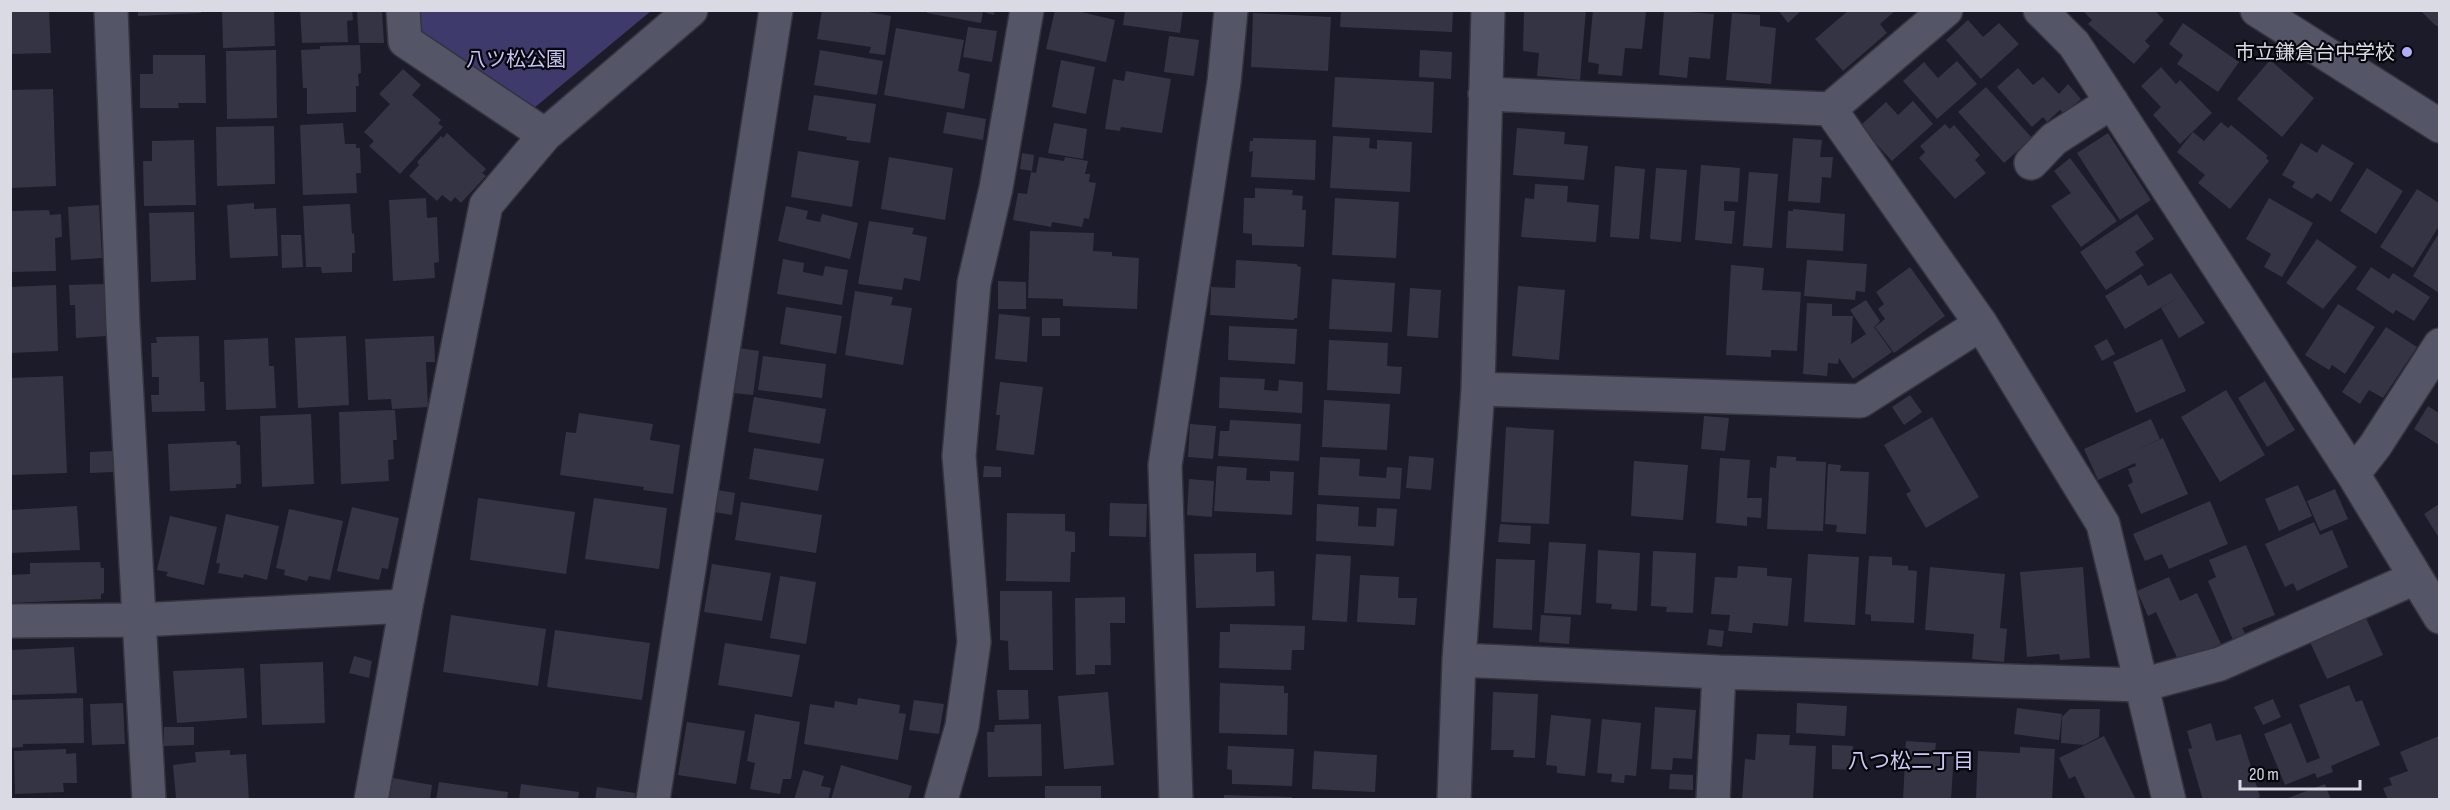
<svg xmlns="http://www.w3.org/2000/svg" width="2450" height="810" viewBox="0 0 2450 810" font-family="'Sofia Sans Condensed','Noto Sans JP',sans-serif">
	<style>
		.green { fill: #3e3a6c }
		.building { fill: #343444 }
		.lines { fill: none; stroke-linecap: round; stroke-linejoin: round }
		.minor-casing { stroke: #34343f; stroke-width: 36 }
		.minor { stroke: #545566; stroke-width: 33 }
		.poi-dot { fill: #b0aefa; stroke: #06060c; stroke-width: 2 }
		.labels { text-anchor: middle; stroke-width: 4.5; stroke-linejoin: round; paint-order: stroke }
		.poi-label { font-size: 20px; fill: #d9dae4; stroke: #06060c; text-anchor: end }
		.park-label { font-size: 20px; fill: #c3c4ef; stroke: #06060c }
		.neighbourhood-label { font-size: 21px; fill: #c9c9f5; stroke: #06060c }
	</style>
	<rect width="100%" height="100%" fill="#1b1b29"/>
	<path class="green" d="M415 11H651L522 118 417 57Z"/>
	<path class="building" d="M10 10H49L51 53 10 54Z
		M138 10H201V13L138 16Z
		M222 10H274L275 46 223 48Z
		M300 10H352L353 20 347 21 348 42 302 43Z
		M382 10 384 43H359L357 11Z
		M822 10H858L891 16 885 55 869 53 871 47 817 39Z
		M927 10H995L994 15 983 12 981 23 927 13Z
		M1055 10H1073L1115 20 1106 62 1046 49Z
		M1125 10H1183L1180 33 1123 25Z
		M1341 10H1453L1452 32 1340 27Z
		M1524 10H1586L1580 80 1537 76 1539 53 1523 51Z
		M1593 10 1646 12 1642 49 1625 48 1622 76 1598 74 1599 64 1588 62Z
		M1664 10 1714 14 1710 59 1689 57 1687 78 1659 75Z
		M1778 10H1802L1788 23Z
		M1849 10H1896L1880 24 1887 33 1843 71 1815 39Z
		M2082 10H2154L2164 20 2145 41 2150 46 2134 64 2088 24 2092 20Z
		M2420 10H2439V27L2435 25Z
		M1253 13 1331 17 1328 71 1251 67Z
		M1732 13 1760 15V26L1776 28 1771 84 1726 80Z
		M1968 20 1983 37 1999 23 2019 44 1981 79 1946 40Z
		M2183 23 2239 62 2218 92 2177 64 2183 55 2169 44Z
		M968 27 997 31 992 62 963 57Z
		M896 28 964 40 958 71 970 74 964 109 884 95Z
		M1169 36 1199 40 1194 76 1164 72Z
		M360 45 361 73 358 74 359 86H356V112L307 114V88H303L301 50 320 49V46Z
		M276 50 277 118 227 119 226 51Z
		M820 50 883 61 877 95 814 85Z
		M1420 50 1452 52 1451 79 1419 77Z
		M153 55H205L206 103H178L179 108H140V74H153Z
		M1061 60 1095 67 1086 114 1052 107Z
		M2270 60 2314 98 2282 137 2237 99Z
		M1957 61 1977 84 1937 119 1903 81 1924 62 1938 78Z
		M2161 67 2176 84 2180 80 2212 113 2180 144 2153 115 2161 107 2141 86Z
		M2018 68 2033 85 2043 77 2059 94 2068 84 2081 99 2064 114 2060 110 2047 122 2043 117 2032 127 1997 87Z
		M403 69 421 85 412 95 441 120 438 123 443 127 400 174 369 146 374 141 364 132 390 104 379 94Z
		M1126 71 1171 79 1162 133 1121 127 1120 131 1105 129 1113 79 1124 81Z
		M1335 77 1434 82 1432 133 1332 127Z
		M1986 87 2032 138 2004 163 1958 112Z
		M53 89 56 186 10 188V90Z
		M814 95 876 104 870 143 846 140 847 137 808 130Z
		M1913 101 1933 124 1892 161 1860 126 1886 102 1898 115Z
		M947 112 986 119 983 140 943 133Z
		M2221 122 2228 128 2231 125 2268 156 2266 158 2269 161 2230 209 2198 183 2205 175 2177 152 2193 132 2204 141Z
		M343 123 345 144H356V148H360L361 173H356L357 193 303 195 300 125Z
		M1054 123 1087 129 1083 159 1048 153Z
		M1945 124 1950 129 1954 125 1980 155 1975 160 1986 173 1955 199 1919 158 1925 152 1920 146Z
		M274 126 275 184 217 186 216 127Z
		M1517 128 1565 132 1564 144 1588 146 1584 180 1513 175Z
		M447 133 486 169 482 173 486 176 461 203 455 197 451 202 442 195 437 201 409 176 419 165 417 162 441 136 443 138Z
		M2108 133 2151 200 2120 220 2077 153Z
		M1333 136 1370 138 1369 148 1377 149V140L1412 142 1410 192 1330 188Z
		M1253 138 1316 140 1315 180 1251 177 1253 151 1249 152 1250 141H1253Z
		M1793 138 1822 140 1820 157H1833L1831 178 1822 177 1820 203 1788 201Z
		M194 140 196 205 144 206 143 161H152V141Z
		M2301 143 2317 153 2322 144 2354 163 2331 202 2317 193 2312 199 2292 187 2295 182 2282 175Z
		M798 151 859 161 852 207 791 197Z
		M1022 153 1034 155 1032 171 1020 169Z
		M889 157 953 168 945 220 881 209Z
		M1039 157 1064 161 1065 157 1088 161 1085 174H1090L1089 182 1096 183 1089 219 1084 218 1082 227 1052 222 1051 227 1013 220 1018 193 1027 194 1031 172 1036 173Z
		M2070 158 2117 221 2081 247 2051 206 2071 193 2054 171Z
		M1701 165 1740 168 1738 202 1724 201V211H1735L1732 244 1695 240Z
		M1615 166 1645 169 1639 239 1610 237Z
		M1656 168 1687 170 1681 242 1650 239Z
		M2367 168 2403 191 2376 234 2340 211Z
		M1749 172 1778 174 1772 248 1743 246Z
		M1535 184 1568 186 1567 202 1599 205 1596 242 1521 237 1525 198 1534 199Z
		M1255 188 1293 190 1292 195 1303 196 1302 210H1306L1304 247 1252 245V234L1243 233 1244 198H1255Z
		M2417 189 2439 203V226L2413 268 2380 247Z
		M426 198 427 218 437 217 439 262 434 263 435 278 393 281 389 200Z
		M1335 198 1399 202 1396 258 1332 255Z
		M2269 198 2313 223 2282 277 2264 267 2271 254 2246 239Z
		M254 203V209L276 208 278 256 230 258 227 205Z
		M350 204 352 234 354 233 355 253H352V272L322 273 321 267H306L303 206Z
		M99 205 102 258 71 260 68 207Z
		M786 206 808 211 806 219 820 222 822 214 858 223 850 259 778 241Z
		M1793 209 1845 214 1843 251 1786 248 1788 211H1793Z
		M49 210 50 215 61 214 62 237 55 238 56 271 10 272V211Z
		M194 212 196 280 151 282 149 213Z
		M2137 214 2154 239 2135 252 2144 265 2106 290 2080 252Z
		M869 221 914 228 912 234 927 237 920 281 904 278 902 290 858 284Z
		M1030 231 1094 233 1093 251 1112 252V256L1139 258 1137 309 1063 306V299L1028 298Z
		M2439 233V293L2413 276Z
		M281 235H301L303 267 282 268Z
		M2317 239 2357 267 2323 309 2286 283Z
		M783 259 804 263 803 272 823 276 825 266 848 270 842 305 777 294Z
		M1236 260 1297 264V266L1301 267 1297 318H1294V320L1210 315 1211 287 1235 288Z
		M1807 260 1867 264 1865 292 1856 291 1855 300 1804 296Z
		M1731 265 1764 268 1762 290 1801 292 1797 351 1771 350V357L1726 355Z
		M1910 267 1945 316 1894 353 1875 327 1885 319 1878 309 1884 304 1876 292Z
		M2371 267 2389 279 2393 273 2430 297 2414 321 2396 310 2393 314 2356 289Z
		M2171 273 2205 323 2179 338 2161 308 2182 295 2125 329 2105 296 2141 274 2148 286Z
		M1332 279 1395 283 1392 332 1329 329Z
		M998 281 1026 282V309H998Z
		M104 284 107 336 76 338 75 305H70L69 285Z
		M56 285 58 351 10 353V287Z
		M1518 286 1565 290 1559 360 1512 356Z
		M1410 288 1441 290 1438 338 1407 336Z
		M855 291 893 297 891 305 912 308 903 365 845 355Z
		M1866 300 1880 321 1874 327 1892 352 1853 379 1839 358 1838 364 1828 363 1827 376 1803 374 1807 303 1832 304V316H1853L1851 344 1866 334 1850 310Z
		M2338 304 2375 327 2345 374 2332 365 2329 370 2305 355Z
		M786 307 842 316 836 354 780 344Z
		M999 314 1030 317 1027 362 995 359Z
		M1042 318H1060V336H1042Z
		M1229 326 1297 329 1295 364 1228 360Z
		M2386 327 2417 347 2383 398 2369 390 2360 404 2342 392Z
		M199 336 200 382H204L205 411 152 412 151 395H159V377H152L151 343H157L156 337Z
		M346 336 349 405 298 408 295 338Z
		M434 336 435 362H426L428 407 392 409 391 399 368 400 365 339Z
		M268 338 269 366H274L276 408 226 410 224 340Z
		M2107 339 2115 354 2102 361 2094 346Z
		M2162 339 2186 391 2136 413 2113 362Z
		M1329 340 1388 343 1387 366 1402 367 1400 394 1327 390Z
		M739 348 759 351 753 395 733 393Z
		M763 356 826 364 822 398 758 390Z
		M63 376 67 473 11 475 10 378Z
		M1220 377 1265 379 1264 390 1278 391 1279 380 1303 382 1302 413 1219 408Z
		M2265 381 2295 430 2267 447 2238 398Z
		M1000 382 1043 387 1034 455 996 450 1000 415H996Z
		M2226 390 2265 455 2220 482 2181 417Z
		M1910 395 1922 412 1904 425 1892 407Z
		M754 397 826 409 820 444 748 432Z
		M1324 400 1390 404 1387 450 1322 447Z
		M2428 406 2439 413V445L2414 429Z
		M395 410 397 440H393L394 459 388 460 389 481 341 484 339 412Z
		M579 413 653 424 650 440 680 445 673 494 643 490 644 487 560 475 566 432 576 433Z
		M311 414 314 484 262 487 260 416Z
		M1704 416 1729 418 1725 451 1701 449Z
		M1932 417 1979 497 1926 528 1906 494 1911 491 1884 445Z
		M2151 419 2160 439 2129 453 2163 438 2188 494 2141 514 2128 485 2133 482 2128 469 2136 466 2135 463 2098 480 2084 449Z
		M1230 420 1301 424 1299 461 1218 456 1220 431H1229Z
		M1190 424 1216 426 1213 459 1188 457Z
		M1506 427 1554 430 1549 524 1501 522Z
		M236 441 237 445H240L241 484H236V488L170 491 168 444Z
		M754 448 824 459 818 491 749 479Z
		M113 451 114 472 90 473V452Z
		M1409 456 1434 458 1431 490 1406 488Z
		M1777 456 1796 457V461L1826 462 1823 531 1767 529 1770 467 1776 468Z
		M1320 457 1360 459 1359 476 1386 478 1387 467 1402 468 1400 499 1318 495Z
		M1720 458 1750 460 1747 498H1762L1761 518 1747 517V526L1716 523Z
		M1634 461 1688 465 1683 520 1631 516Z
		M1828 464 1841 465 1840 471 1869 472 1866 534 1836 532 1837 525 1825 524Z
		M984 466 1001 467V477H983Z
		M1217 466 1247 468 1246 480 1270 481V471L1294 472 1292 515 1214 511Z
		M1189 479 1214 481 1212 517 1187 515Z
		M2298 485 2312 516 2279 531 2265 499Z
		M2335 489 2348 519 2320 531 2307 501Z
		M718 490 735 493 732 515 714 512Z
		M478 498 575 512 566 574 470 560Z
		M594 498 667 508 659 569 585 559Z
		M2210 501 2228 544 2169 569 2162 554 2145 561 2133 534Z
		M741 502 822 515 816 553 735 540Z
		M1110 503 1147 504 1146 537 1109 536Z
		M1317 504 1359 507 1358 526 1376 527 1377 508 1397 509 1394 546 1316 541Z
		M2439 504V538L2424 514Z
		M77 506 80 550 11 553 10 510Z
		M352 507 399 518 388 569 382 568 379 580 337 571Z
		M289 509 343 521 330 580 309 576 307 581 284 575 285 570 276 568Z
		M1007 513 1065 514V531L1075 532V552H1071L1070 582 1006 581Z
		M226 514 279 526 267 580 244 574 243 578 218 573 220 564 216 563Z
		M170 516 217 527 204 585 166 576 168 572 157 570Z
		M2314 522 2320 535 2332 530 2348 567 2297 591 2293 583 2285 587 2265 544Z
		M1500 524 1531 526 1530 544 1498 542Z
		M1549 542 1586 544 1581 615 1544 613Z
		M2246 545 2275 615 2242 628 2246 635 2233 640 2208 581 2216 577 2209 560Z
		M1598 550 1640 553 1637 611 1611 609 1612 604 1596 603Z
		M1653 551 1696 553 1693 613 1666 612 1667 607 1651 606Z
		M1256 553V572L1274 571 1275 606 1196 608 1194 554Z
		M1316 554 1351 556 1347 622 1312 620Z
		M1808 554 1859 557 1855 625 1804 622Z
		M1869 556 1892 557V565L1908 566V570L1917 571 1914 623 1871 621V615L1865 614Z
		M1496 559 1535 560 1532 630 1493 628Z
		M100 562 101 568H104V593L101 594V599L10 603V575L30 574V563Z
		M712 564 771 573 762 621 704 612Z
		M1738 566 1767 568V576L1792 578 1788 626 1753 623 1752 633 1728 631 1730 615 1711 614 1715 577 1737 578Z
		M1930 567 2005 574 2000 628 2007 629 2004 662 1972 659 1974 634 1925 630Z
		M2083 567 2090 658 2060 660 2059 654 2027 657 2020 572Z
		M1360 575 1399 577 1398 598H1417L1415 625 1357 622Z
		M780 576 816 582 806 644 770 638Z
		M2169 577 2180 601 2197 593 2221 644 2179 662 2156 612 2148 616 2137 591Z
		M1000 591H1052L1053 670H1009L1008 641 1000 640Z
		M1125 597V623H1110L1111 665H1095V674L1076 675 1075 598Z
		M451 615 546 629 538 686 443 672Z
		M1541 615 1571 617 1569 644 1539 642Z
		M2365 616 2383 655 2327 679 2309 640Z
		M1230 624 1305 626 1304 650H1292L1291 670 1219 668 1220 632H1230Z
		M1709 629 1724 631 1722 647 1707 645Z
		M555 630 650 643 642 700 547 687Z
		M725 643 800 655 792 697 718 685Z
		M74 647 77 693 11 695 10 650Z
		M354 656 372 661 369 678 349 673Z
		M323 662 325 723 262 725 260 664Z
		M244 668 247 718 177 723 173 671Z
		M1220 683 1284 686V693H1288L1287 735 1219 733Z
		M2349 685 2356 702 2362 700 2380 745 2331 766 2333 772 2317 778 2315 773 2285 785 2264 734 2291 723 2307 763 2320 758 2299 705Z
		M997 690H1028L1029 719 999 720Z
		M1108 692 1114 765 1064 769 1058 696Z
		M1493 692 1538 694 1535 758 1513 757 1514 750H1491Z
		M83 698 84 743 23 744V747L10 748V700Z
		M858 698 900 705 899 713 906 714 898 760 804 744 810 704 834 708 835 701 857 705Z
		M2273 699 2281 717 2263 725 2254 707Z
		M914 700 944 704 939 734 909 730Z
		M123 703 125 744 92 745 90 704Z
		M1797 703 1847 706 1845 736 1796 733Z
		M1655 707 1696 710 1692 759 1673 758 1672 770 1651 769Z
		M2017 708 2062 714 2059 740 2014 734Z
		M2070 709H2100L2099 737 2084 745 2061 743 2062 717Z
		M755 714 800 722 791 779H783L780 794 750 789 755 763 747 761Z
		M1551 715 1591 719 1585 776 1557 773V766L1546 765Z
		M1602 719 1641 723 1636 776 1625 775 1624 783 1611 782 1612 774 1597 773Z
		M687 722 745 731 736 784 678 775Z
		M2211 723 2216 741 2241 734 2260 797 2252 800H2203L2188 749 2192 748 2187 731Z
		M1041 724 1042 776 988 777 987 732H994L995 725Z
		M164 727H194V745L164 746Z
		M1757 734 1790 735 1789 745 1816 746 1813 800H1742L1745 759 1755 760Z
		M2104 736 2136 800H2086L2075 776 2069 779 2059 758Z
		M2439 736V800H2388L2383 788 2392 785 2389 778 2408 771 2400 752Z
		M1906 741 1936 743 1935 751 1954 752 1951 800H1903Z
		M1832 745 1853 746 1852 770 1832 769Z
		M1228 746 1294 749 1292 786 1232 784V770L1227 769Z
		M2020 747 2055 749 2052 800H1976L1978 751 2020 753Z
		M66 749V754L76 753 77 783H63L64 792 15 794 14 751Z
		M230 750V755L246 754 249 800 176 798 173 765 196 762 195 752Z
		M1314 751 1377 755 1375 792 1312 789Z
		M841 765 912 786 908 800H831Z
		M803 770 824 776 821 786 831 788 828 800H794Z
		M1670 774 1693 775V790L1669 789Z
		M393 778 432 785 430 800H389Z
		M439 782 508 792 507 800H436Z
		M521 784 579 792 578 800H519Z
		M2325 784 2331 800H2285V799Z
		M1045 786H1101V800H1045Z
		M597 787 635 793V800H595Z
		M1224 795 1292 797V800H1224Z"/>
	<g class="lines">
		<g class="minor-casing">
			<path id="minor" d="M111 10 123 325 149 800
				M403 10 405 41 545 135
				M2040 10 2074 44 2353 474 2440 617
				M2257 10 2440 126
				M1485 94 1830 109 1946 10
				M1830 109 1981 324 2103 524 2169 800
				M2031 163 2054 139 2112 102
				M1478 389 1860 401 1981 324
				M2353 474 2375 446 2440 345
				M10 621 140 620 406 606
				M1459 660 1719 672 2142 685 2220 664 2415 578
				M371 800 406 606 486 205 545 135 691 10
				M653 800 776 10
				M941 800 962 726 974 642 959 456 974 283 996 188 1027 10
				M1176 800 1165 465 1224 82 1231 10
				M1454 800 1459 660 1478 389 1488 10
				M1713 800 1719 672"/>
		</g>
		<use href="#minor" class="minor"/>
	</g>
	<circle class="poi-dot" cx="2407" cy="52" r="6"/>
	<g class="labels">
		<g class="poi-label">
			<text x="2395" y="59">市立鎌倉台中学校</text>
		</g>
		<g class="park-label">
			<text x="516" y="66">八ツ松公園</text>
		</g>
		<g class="neighbourhood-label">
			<text x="1911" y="768">八つ松二丁目</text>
		</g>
	</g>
	<rect width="2450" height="810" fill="none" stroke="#d9dae4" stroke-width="24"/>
	<path d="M2240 780v9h120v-9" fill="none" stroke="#d9dae4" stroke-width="3"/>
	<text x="2249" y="780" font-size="18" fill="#d9dae4" stroke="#06060c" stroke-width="4.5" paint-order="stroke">20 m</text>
</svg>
